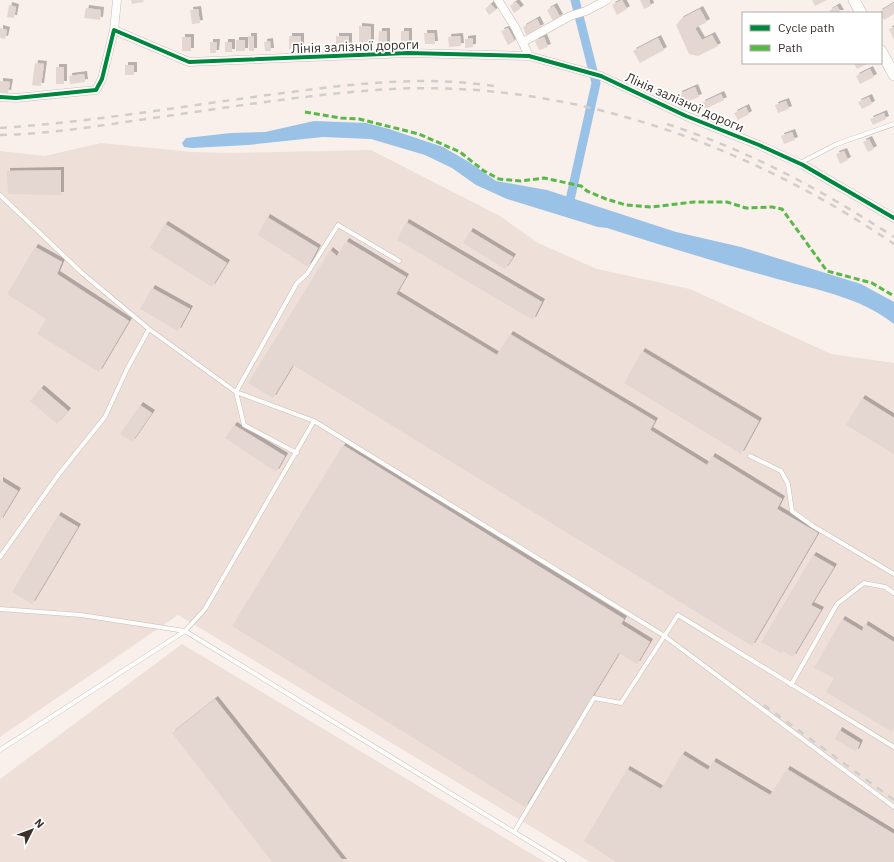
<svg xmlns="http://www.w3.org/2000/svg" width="894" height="862" viewBox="0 0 894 862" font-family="'IBM Plex Sans',sans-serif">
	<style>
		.built { fill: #eedfd9 }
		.water { fill: #9ac1e6 }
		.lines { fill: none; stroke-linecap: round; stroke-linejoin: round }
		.canal { stroke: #9ac1e6; stroke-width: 9 }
		.building { fill: #e4d7d1; filter: url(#shadow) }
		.lane-casing { stroke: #c6bdb9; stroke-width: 5 }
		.street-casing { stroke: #c6bdb9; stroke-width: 9 }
		.secondary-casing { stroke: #c6bdb9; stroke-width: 12 }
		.lane { stroke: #fefdfc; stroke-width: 4 }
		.street { stroke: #fefdfc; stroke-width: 8 }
		.secondary { stroke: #fefdfc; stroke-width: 11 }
		.rail { stroke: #d0cecd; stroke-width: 2.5; stroke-dasharray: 7 7; stroke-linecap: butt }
		.quiet { stroke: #58b947; stroke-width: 3; stroke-dasharray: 6 3; stroke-linecap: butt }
		.cycleway-casing { stroke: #fff; stroke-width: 6 }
		.cycleway { stroke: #00873e; stroke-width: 4 }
		.labels { text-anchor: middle; stroke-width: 3.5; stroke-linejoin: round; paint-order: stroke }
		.street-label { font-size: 13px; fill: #3a302c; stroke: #fff }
	</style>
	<defs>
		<filter id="shadow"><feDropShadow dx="3" dy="-3" stdDeviation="0" flood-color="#0004"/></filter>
	</defs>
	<rect width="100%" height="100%" fill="#f9f0ec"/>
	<path class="built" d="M101 143 192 152 233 153 371 150 500 216 538 243 597 269 690 289 831 354 894 363V862H590L178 615 0 737V151L45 156Z
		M182 644 545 862H0V779Z"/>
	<path class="water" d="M314 121 366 123 389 129 443 147 469 162 496 181 547 190 676 232 741 247 861 284 894 302V324C859 296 812 289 770 277 716 262 661 245 607 228L598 227 507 199 476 185 452 168 425 155 371 139 323 137 248 145 192 148 184 147 182 143 186 138 231 133 265 132Z"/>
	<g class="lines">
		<path class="canal" d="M568 209 596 83 575 0"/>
	</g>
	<path class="building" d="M131 0H143L144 2 132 4Z
		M622 0 627 9 617 15 612 5Z
		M640 0H649L651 6 644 9Z
		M812 0H827L815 6Z
		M516 2 521 8 514 13 510 6Z
		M894 3V14L884 20 879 12Z
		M491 4 496 10 489 15 485 9Z
		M9 5 16 7 14 18 7 17Z
		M554 6 560 17 553 21 547 10Z
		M837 6 841 13H830L829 11Z
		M86 8 101 10 100 20 84 18Z
		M198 9 200 23 192 24 190 10Z
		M700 9 707 22 695 28 702 40 712 35 718 46 698 56 689 54 676 25 681 19Z
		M537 19 541 27 526 35 523 27Z
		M359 26 371 27V44L359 43Z
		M894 27V40L889 29Z
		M0 28 7 30 5 39 0 38Z
		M508 28 515 41 508 45 501 31Z
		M379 31H387V45H378Z
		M401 31H409V44H401Z
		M424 33H434L435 44H425Z
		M248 36H254V51H249Z
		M289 36H301V49H289Z
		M336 36H349V46H336Z
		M460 36 461 46 449 47 448 37Z
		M182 37H191V51H182Z
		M544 37 548 47 539 50 535 41Z
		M473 38V47L465 48V39Z
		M658 38 664 50 640 63 633 51Z
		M236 40H245V51H236Z
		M270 41 271 51H265L264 42Z
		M210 42H217L216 53H210Z
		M225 42H232V52H225Z
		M35 63 44 64 41 86 32 85Z
		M854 63H869L857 69Z
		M125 65H134V75H125Z
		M56 67H64V84H56Z
		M870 69 874 77 860 84 856 76Z
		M84 74 85 82 70 84 69 76Z
		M0 81 10 82 8 93 0 92Z
		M695 87 699 97 683 103 679 94Z
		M721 94 724 100 705 109 702 103Z
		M869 97 872 104 862 109 858 102Z
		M786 101 789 109 778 113 775 105Z
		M746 107 749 114 738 120 734 113Z
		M884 113 886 119 873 125 870 119Z
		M792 132 795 140 784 144 781 136Z
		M869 139 874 149 868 152 863 142Z
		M844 151 848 160 840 164 836 154Z
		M61 170V195L8 194 7 171Z
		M267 217 318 248 308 267 258 235Z
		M406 222 542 302 533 320 397 240Z
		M165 224 227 263 212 287 150 248Z
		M470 231 513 257 505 269 463 243Z
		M346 241 406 277 396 294 497 355 510 334 655 421 650 430 707 465 712 456 782 499 777 509 818 533 752 646 293 365 273 398 248 383 330 250 337 256Z
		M35 247 62 262 57 274 129 321 99 372 37 334 46 319 7 294Z
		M152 288 190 309 178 331 140 309Z
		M642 351 759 421 741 454 624 383Z
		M41 388 68 411 57 424 30 401Z
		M862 398 894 418V454L846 425Z
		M140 405 152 413 132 442 120 434Z
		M234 425 285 456 276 472 225 438Z
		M343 445 624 619 621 624 650 642 637 664 619 653 525 807 232 626Z
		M0 480 18 491 0 521Z
		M58 515 78 527 32 604 12 592Z
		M813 555 834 567 811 605 821 610 793 657 783 651 782 654 761 642Z
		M842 619 862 631 865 624 894 642V728L892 732 826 692 834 678 814 668Z
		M215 699 344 862H272L172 733Z
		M839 730 860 743 856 752 835 739Z
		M682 754 708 770 713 761 770 795 787 769 894 834V862H616L584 841 627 769 661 789Z"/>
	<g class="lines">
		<g class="lane-casing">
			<path id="lane" d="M800 163 837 144 894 124
				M0 195 82 273 149 329
				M297 453 244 425 236 392 297 283 307 274 338 225 399 261
				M750 456 781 471 788 484 792 511 813 526 894 574
				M0 557 59 474 105 417 127 369 149 329 236 392 314 421 663 635 894 807
				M0 609 81 615 185 631 205 609 314 421
				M791 685 837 604 864 583 885 587 894 593
				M0 750 185 631 563 862
				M514 832 594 698 621 703 678 615 894 747"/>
		</g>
		<g class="street-casing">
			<path id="street" d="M498 0 515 27 529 56
				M114 30 117 0
				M523 42 570 16 586 11 607 0
				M0 97 16 98 96 90 102 79 114 30 189 62 408 53 529 56 601 76 686 116 759 145 803 165 894 218"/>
		</g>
		<g class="secondary-casing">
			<path id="secondary" d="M854 0 861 13
				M881 51 894 75"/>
		</g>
		<use href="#lane" class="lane"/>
		<use href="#street" class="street"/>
		<use href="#secondary" class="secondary"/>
		<path class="rail" d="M667 124C752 152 820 189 894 237
			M0 128C90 122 179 107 268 95 344 85 423 74 500 87
			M0 135C46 134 93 127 139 120 218 109 296 96 376 90 559 76 744 142 894 244
			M764 705 894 800"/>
		<path class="quiet" d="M305 112 341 118 359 119 419 134 460 152 484 171 499 179 521 181 544 178 581 186 587 191 606 199 626 205 651 207 694 202H727L746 208 772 207 782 209 827 271 872 283 894 296"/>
		<g class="cycleway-casing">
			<path id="cycleway" d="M0 97 16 98 96 90 102 79 114 30 189 62 408 53 529 56 601 76 686 116 759 145 803 165 894 218"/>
		</g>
		<use href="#cycleway" class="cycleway"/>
	</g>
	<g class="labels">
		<g class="street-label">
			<text transform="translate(355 46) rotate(-2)" y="5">Лінія залізної дороги</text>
			<text transform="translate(685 102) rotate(24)" y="5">Лінія залізної дороги</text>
		</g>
	</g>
	<rect x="742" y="12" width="140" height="52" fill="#ffffff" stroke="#b0acab"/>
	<rect x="750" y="25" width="20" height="6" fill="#00873e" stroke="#b0acab"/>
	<text x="778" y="32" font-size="12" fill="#3a302c">Cycle path</text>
	<rect x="750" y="45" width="20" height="6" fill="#58b947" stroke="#b0acab"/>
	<text x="778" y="52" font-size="12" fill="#3a302c">Path</text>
	<g transform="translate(32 830) rotate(48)" stroke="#ffffff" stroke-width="3" paint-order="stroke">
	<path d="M0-3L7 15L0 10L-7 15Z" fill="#3a302c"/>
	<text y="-6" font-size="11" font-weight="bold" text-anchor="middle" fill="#3a302c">N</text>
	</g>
</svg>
